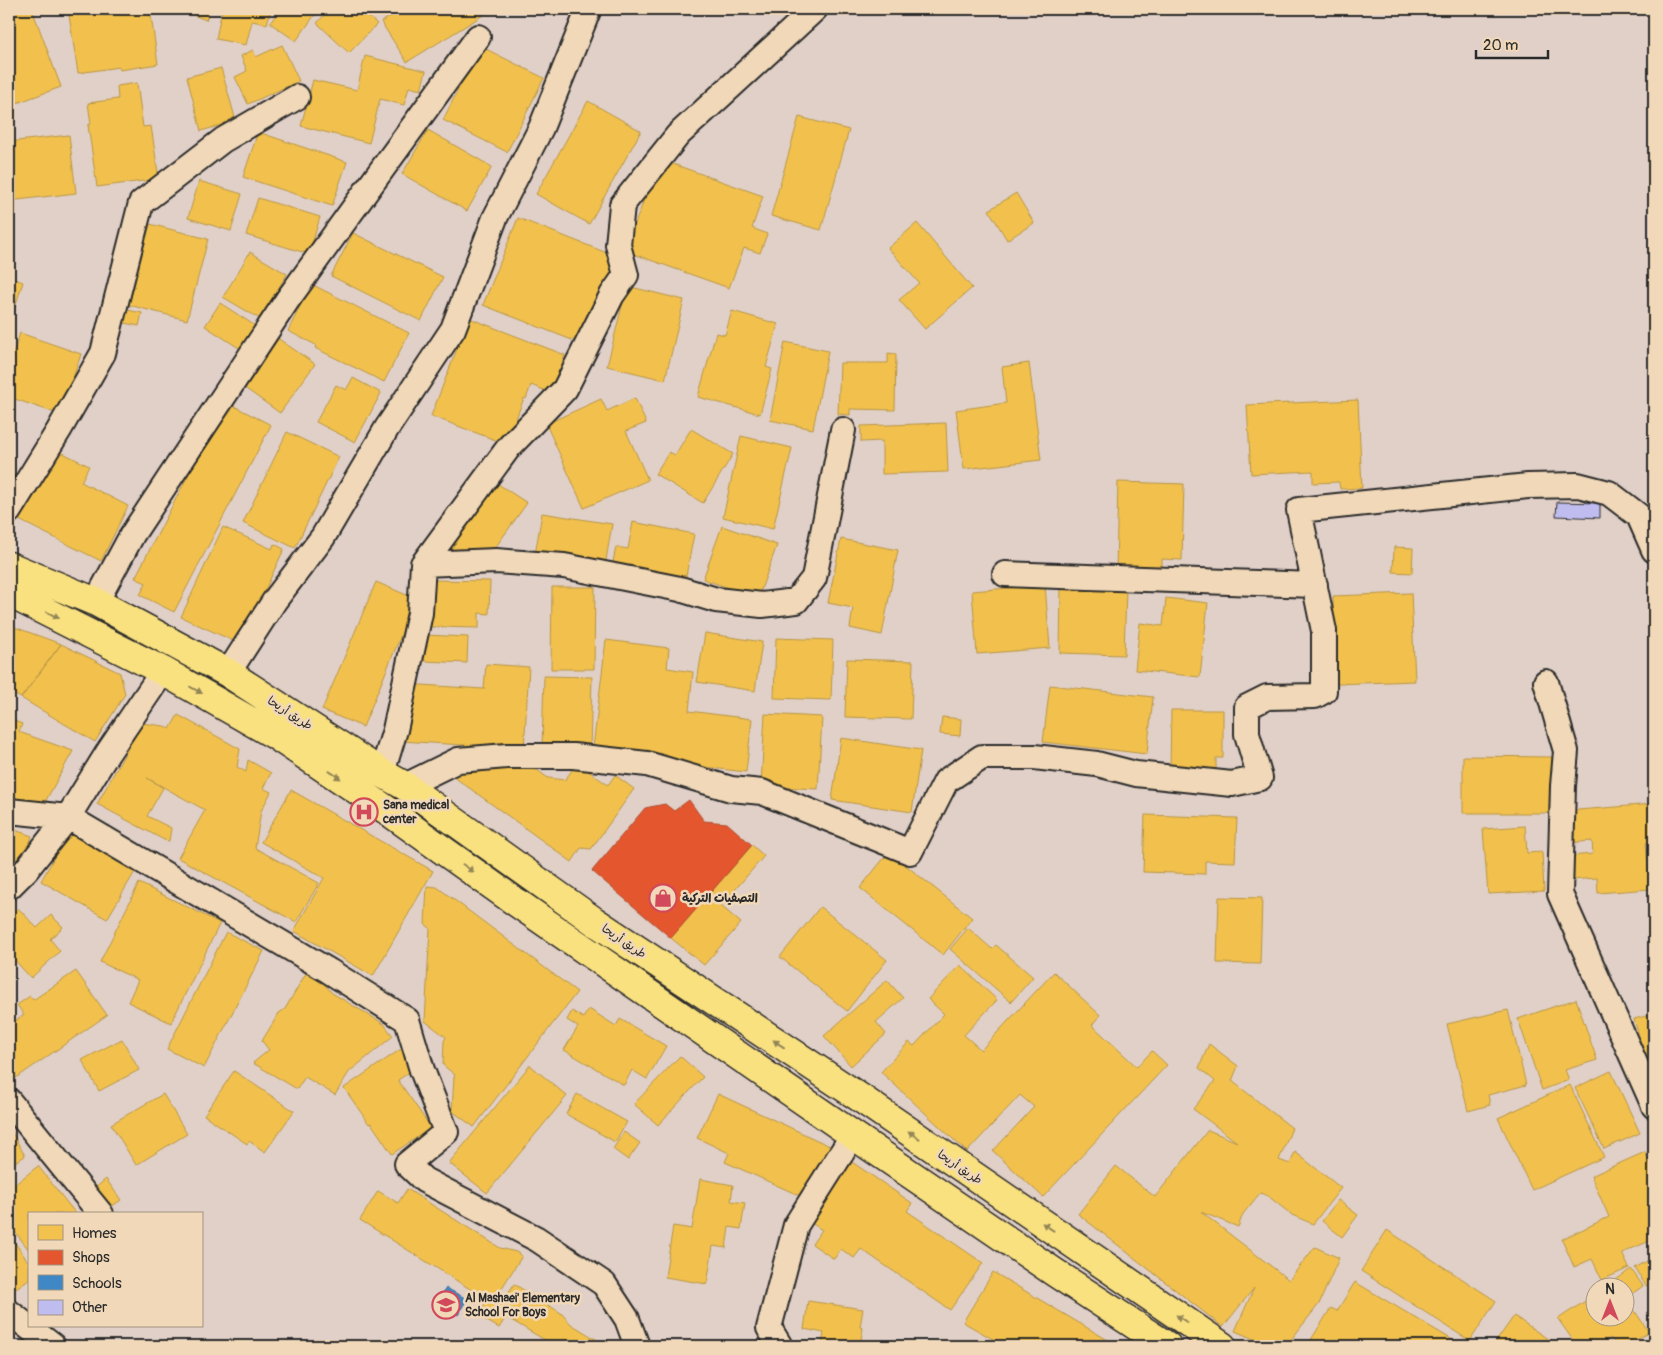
<svg xmlns="http://www.w3.org/2000/svg" width="1663" height="1355" viewBox="0 0 1663 1355" font-family="Pangolin,'Playpen Sans Arabic',sans-serif">
	<style>
		.homes { fill: #f2c14e; stroke: #b69444 }
		.shops { fill: #e4572e; stroke: #ac4a2d }
		.schools { fill: #3f88c5; stroke: #396c97 }
		.building { fill: #bfbdef; stroke: #2b2b2b }
		.lines { fill: none; stroke-linecap: round; stroke-linejoin: round }
		.minor-casing { stroke: #2b2b2b; stroke-width: 28 }
		.major-casing { stroke: #2b2b2b; stroke-width: 31 }
		.minor { stroke: #f0d8b8; stroke-width: 24 }
		.major { stroke: #fae180; stroke-width: 28 }
		.oneway { fill: #928656 }
		.labels { text-anchor: middle; stroke-width: 5; stroke-linejoin: round; paint-order: stroke }
		.street-label { font-size: 12px; fill: #2b2b2b; stroke: #f0d8b8 }
		.poi-label { font-size: 12px; font-weight: bold; fill: #2b2b2b; stroke: #f0d8b8; text-anchor: start }
	</style>
	<rect width="100%" height="100%" fill="#e1d0c8"/>
	<filter id="ink" filterUnits="userSpaceOnUse"><feTurbulence type="fractalNoise" baseFrequency=".02" numOctaves="2"/><feDisplacementMap in="SourceGraphic" scale="10" xChannelSelector="R" yChannelSelector="G"/><feConvolveMatrix kernelMatrix="1 2 1 2 8 2 1 2 1" color-interpolation-filters="sRGB"/></filter>
	<g filter="url(#ink)">
		<path class="homes" d="M15 9H32L61 87 14 104 9 91V11Z
			M68 9H150L158 64 120 70 119 67 78 73Z
			M189 9H210L206 20 188 13Z
			M222 9H271L267 24 252 21 246 45 216 39Z
			M280 9H319L296 41 270 23Z
			M330 9H360L377 24 349 53 317 23Z
			M403 9H493L407 62 381 22Z
			M687 9H751V14L687 12Z
			M282 45 299 81 248 104 235 77 247 71 241 56 253 50 256 57Z
			M480 46 544 78 507 152 443 120Z
			M365 56 426 71 421 90 409 87 404 105 380 99 369 143 301 126 313 80 357 90Z
			M221 68 236 121 201 131 187 77Z
			M137 83 143 127 151 126 159 179 97 187 88 125 91 124 88 103 118 99 117 86Z
			M588 101 641 131 589 224 536 194Z
			M799 117 849 130 821 230 771 216Z
			M428 130 492 167 467 211 402 174Z
			M258 132 347 162 332 206 243 177Z
			M69 135 76 193 9 201V142Z
			M659 159 763 196 752 228 767 234 760 253 744 248 729 288 625 251Z
			M199 181 242 194 231 231 188 218Z
			M1016 193 1034 223 1007 240 989 210Z
			M258 198 320 217 309 254 246 235Z
			M518 218 617 257 582 344 483 305Z
			M917 223 972 288 925 329 899 300 919 283 888 248Z
			M150 224 208 239 187 320 129 305Z
			M353 233 443 277 421 321 331 276Z
			M250 252 287 274 260 319 223 297Z
			M9 277 23 282 9 326Z
			M311 284 409 333 384 382 315 348 316 345 288 331Z
			M627 286 684 300 665 380 607 366Z
			M220 303 257 327 242 350 205 326Z
			M123 309 142 313 139 326 119 322Z
			M732 311 778 324 766 367 772 369 760 414 698 397 716 333 725 335Z
			M469 318 565 355 551 393 531 385 526 399 524 398 506 444 431 416Z
			M20 333 81 354 61 415 9 397V366Z
			M273 335 315 364 280 413 239 384Z
			M785 342 828 351 813 429 770 420Z
			M888 353 896 354 895 410 850 409V415L838 414 840 363H888Z
			M1029 363 1041 460 964 469 956 410 1006 403 1002 367Z
			M353 378 381 393 355 442 316 422 336 385 346 390Z
			M635 398 646 423 626 431 648 480 584 508 546 424 601 399 607 411Z
			M1358 400 1362 488 1340 489 1339 482 1313 483V471L1251 474 1247 405Z
			M226 402 271 425 174 612 140 595 146 583 135 578Z
			M946 423 948 472 882 474V441L861 442V426Z
			M691 429 733 454 703 503 655 474 669 452 675 455Z
			M287 432 339 457 295 548 243 523Z
			M741 436 792 448 773 529 723 517Z
			M51 447 89 466 81 482 128 506 101 561 15 518Z
			M492 480 527 503 490 555H443Z
			M1118 482 1184 484 1182 560 1162 559V573L1116 572Z
			M542 513 612 524 605 566 535 555Z
			M633 522 694 534 685 581 612 567 616 547 628 549Z
			M722 526 777 545 758 598 703 579Z
			M223 527 272 549 274 544 284 549 240 644 181 617Z
			M841 539 898 550 882 635 850 628 853 608 828 603Z
			M1394 547 1413 548 1412 573 1393 572Z
			M431 580 490 581 489 614 479 613V628L430 627Z
			M376 582 416 599 363 727 322 710Z
			M1045 585 1050 648 977 654 972 591Z
			M1061 586 1126 588 1124 655 1060 653Z
			M552 587H595L594 669H551Z
			M1411 593 1415 681 1336 684 1333 596Z
			M1166 598 1208 603 1200 677 1135 670 1140 623 1163 626Z
			M9 625 61 644 21 698 9 692Z
			M705 633 762 642 755 691 697 682Z
			M425 635 468 637 467 663 424 661Z
			M776 638 833 640 831 700 774 698Z
			M606 640 669 648 667 668 693 672 689 711 752 719 746 772 676 764 677 760 623 754 593 748Z
			M61 644 120 673 125 694 95 742 21 698Z
			M847 659 913 661 911 719 845 717Z
			M486 664 529 667 524 749 401 741 405 684 484 689Z
			M544 676 592 677 590 749 542 748Z
			M1050 685 1153 697 1147 754 1043 742Z
			M1171 710H1223V758H1216V770L1170 769Z
			M765 714 822 717 818 789 761 786Z
			M178 715 240 749 237 767 246 772 248 760 271 773 263 788 271 792 261 811 255 848 319 883 296 922 178 858 205 810 147 778 163 788 147 816 171 828 169 841 164 840 97 804 142 723 164 726 170 729Z
			M942 717 961 719 960 736 940 734Z
			M9 719 22 724 19 732 73 751 45 802 9 799Z
			M841 738 921 750 912 812 832 800Z
			M1463 756 1552 757 1551 813H1463Z
			M464 763 537 770 548 778 565 780 577 763 608 785 615 775 634 789 591 849 581 848 572 862 454 777Z
			M291 790 433 871 373 976 294 931 324 878 261 842Z
			M1654 804V842L1646 843 1650 889 1598 893 1597 878 1572 880 1570 856 1593 854 1592 841 1568 843 1565 811Z
			M1145 815 1237 818 1235 862 1205 861V874L1143 872Z
			M1525 826 1527 853 1542 852 1544 891 1488 894 1483 829Z
			M9 828 32 836 19 873 9 870Z
			M69 831 136 870 107 919 41 881Z
			M752 845 764 856 721 906 741 923 704 965 671 938Z
			M889 852 972 918 943 955 860 888Z
			M139 883 220 923 171 1023 128 1002 138 980 100 962Z
			M427 886 437 887 577 992 474 1127 452 1111 454 1077 455 1075 443 1065 444 1041 446 1037 425 1021 430 928 425 924Z
			M1219 897 1262 898 1260 964 1217 963Z
			M820 907 887 960 847 1011 780 957Z
			M18 908 37 928 51 915 63 927 50 939 60 951 31 978 9 954V917Z
			M968 928 992 949 996 945 1033 977 1011 1002 950 949Z
			M226 932 264 951 204 1068 167 1049Z
			M960 965 997 1000 964 1035 981 1050 1054 972 1100 1015 1092 1025 1137 1067 1152 1051 1167 1065 1043 1197 993 1151 1034 1107 1020 1095 967 1152 881 1072 909 1042 914 1046 944 1014 928 999Z
			M76 971 107 1015 9 1083V1025L24 1015 17 1005 30 996 33 1000Z
			M306 973 325 985 332 993 384 1024 393 1036 349 1072 335 1095 305 1077 297 1089 253 1063 269 1050 262 1041 279 1013 285 1009Z
			M887 980 903 998 876 1022 886 1034 851 1066 824 1036Z
			M1576 999 1597 1060 1565 1070 1569 1080 1542 1090 1518 1019Z
			M589 1009 616 1026 620 1019 666 1046 647 1079 632 1070 624 1085 564 1050 578 1027 567 1020 572 1011 583 1018Z
			M1508 1010 1526 1085 1488 1095 1490 1105 1468 1111 1447 1024Z
			M1654 1014V1088L1634 1019Z
			M122 1039 139 1070 99 1091 82 1060Z
			M1209 1044 1238 1066 1232 1081 1292 1128 1279 1160 1290 1164 1295 1152 1341 1188 1313 1224 1292 1215 1268 1196 1260 1193 1243 1214 1238 1227 1201 1212 1289 1280 1315 1247 1339 1258 1319 1304 1286 1346H1270L1235 1331 1254 1288 1223 1327 1078 1214 1116 1166 1155 1197 1208 1130 1237 1142 1193 1109 1215 1081 1199 1068Z
			M404 1047 417 1067 398 1080 431 1128 392 1154 371 1123 369 1124 344 1088Z
			M680 1056 703 1077 658 1125 634 1104Z
			M530 1065 567 1096 487 1193 449 1163Z
			M234 1071 294 1111 265 1152 249 1141 247 1144 204 1115Z
			M1611 1071 1640 1133 1604 1149 1575 1088Z
			M1570 1085 1604 1157 1532 1190 1498 1118Z
			M163 1094 187 1134 136 1165 111 1124Z
			M577 1094 627 1122 615 1142 566 1114Z
			M718 1094 832 1147 807 1199 725 1162 729 1153 697 1138Z
			M9 1127 25 1156 9 1166Z
			M624 1132 640 1143 628 1160 613 1149Z
			M1645 1152 1654 1173V1239L1622 1253 1629 1268 1602 1280 1592 1259 1574 1267 1562 1239 1609 1217 1591 1176Z
			M849 1160 912 1203 907 1211 983 1263 950 1310 861 1249 854 1258 841 1249 834 1259 812 1244 822 1230 807 1220Z
			M38 1166 76 1214H29V1250L9 1224V1189Z
			M106 1179 121 1200 108 1209 94 1189Z
			M700 1179 733 1185 731 1201 745 1203 741 1229 729 1227 726 1248 713 1246 707 1284 665 1277 673 1226 692 1229Z
			M407 1189 500 1248 516 1252 522 1256 493 1302 502 1304 514 1284 561 1313 571 1324 607 1346H555L506 1317 499 1328 480 1317 486 1299 360 1220 378 1191 398 1203Z
			M1338 1200 1358 1215 1342 1237 1322 1221Z
			M1387 1230 1496 1301 1470 1341 1361 1271Z
			M9 1234 29 1263V1279L9 1293Z
			M1654 1257V1282L1646 1286 1635 1268Z
			M1631 1269 1643 1286 1626 1298 1649 1332 1628 1346H1617L1611 1338 1600 1346H1577L1558 1319 1596 1294V1318H1626V1288H1605Z
			M993 1272 1118 1346H1005L963 1322Z
			M1355 1282 1461 1345 1460 1346H1307L1331 1308 1337 1311Z
			M808 1301 863 1309 860 1327 863 1328 860 1346 822 1345 824 1333 804 1329Z
			M1514 1316 1558 1346H1493Z"/>
		<path class="shops" d="M689 800 704 821 727 823 752 845 671 938 592 871 645 808 665 804 674 811Z"/>
		<path class="schools" d="M446 1288 467 1299 458 1315 437 1303Z"/>
		<path class="building" d="M1557 502 1600 503V518L1556 516Z"/>
		<g class="lines">
			<g class="minor-casing">
				<path id="minor" d="M9 511 59 430 103 353 141 203 223 140 297 97
					M423 564 496 561 564 566 680 589 716 600 762 605 796 601 814 578 843 430
					M1005 574 1315 585
					M96 602 132 535 288 299 478 37
					M228 673 275 600 323 537 387 428 453 329 495 218 541 128 588 11 587 9
					M1546 682 1566 751 1563 786 1560 894 1654 1106
					M382 773 395 730 420 613 423 564 509 447 565 389 612 295 626 275 618 245 622 205 678 135 815 9
					M405 786 458 760 507 756H573L647 764 731 789 762 792 910 852 946 781 982 757H1034L1097 764 1136 774 1232 784 1260 778 1247 734V707L1267 697 1315 696 1324 691V631L1299 510 1528 486 1578 485 1609 493 1639 516 1654 550
					M9 811 68 817 107 754 163 671
					M9 887 26 870 68 817 329 971 407 1020 422 1070 446 1132 407 1164 424 1180 537 1239 604 1284 627 1319 637 1346
					M9 1101 101 1214
					M9 1312 53 1346
					M780 1346 769 1328 796 1225 853 1135"/>
			</g>
			<g class="major-casing">
				<path id="major" d="M9 566 96 602 228 673 382 773 405 786 594 921 859 1097 1222 1346
					M9 593 163 671 275 735 381 806 513 900 853 1135 1054 1272 1167 1346"/>
			</g>
			<use href="#minor" class="minor"/>
			<use href="#major" class="major"/>
		</g>
		<defs><path id="oneway-solid" d="M-6-.8H1V-3.2L6.5 0L1 3.2V.8H-6Z" transform="scale(1.25)"/></defs>
		<g class="oneway">
			<use href="#oneway-solid" transform="translate(53 615) rotate(27)"/>
			<use href="#oneway-solid" transform="translate(196 690) rotate(29)"/>
			<use href="#oneway-solid" transform="translate(335 775) rotate(34)"/>
			<use href="#oneway-solid" transform="translate(468 868) rotate(35)"/>
			<use href="#oneway-solid" transform="translate(779 1044) rotate(-146)"/>
			<use href="#oneway-solid" transform="translate(914 1135) rotate(-146)"/>
			<use href="#oneway-solid" transform="translate(1048 1227) rotate(-146)"/>
			<use href="#oneway-solid" transform="translate(1182 1319) rotate(-146)"/>
		</g>
	</g>
	<defs>
		<g id="hospital-ring" transform="scale(1.4375)"><circle r="9.5" fill="#f0d8b8" stroke="#d1495b" stroke-width="1.5"/><path d="M-5-5h3v3.5h4V-5h3V5h-3V1.5h-4V5h-3Z" fill="#d1495b"/></g>
		<g id="shop-ring" transform="scale(1.4375)"><circle r="9.5" fill="#f0d8b8" stroke="#d1495b" stroke-width="1.5"/><path d="M-5-2.5h2.3a2.7 3.5 0 0 1 5.4 0H5L5.5 6h-11ZM-1.5-2.5h3a1.5 2.3 0 0 0-3 0Z" fill="#d1495b"/></g>
		<g id="school-ring" transform="scale(1.4375)"><circle r="9.5" fill="#f0d8b8" stroke="#d1495b" stroke-width="1.5"/><path d="M0-5L7-2L0 1L-7-2ZM-4 1L0 2.5L4 1V4Q0 6-4 4Z" fill="#d1495b"/></g>
	</defs>
	<g fill-rule="evenodd">
		<use href="#hospital-ring" x="364" y="812"/>
		<use href="#shop-ring" x="663" y="898"/>
		<use href="#school-ring" x="446" y="1305"/>
	</g>
	<g class="labels">
		<g class="street-label">
			<text transform="translate(290 713) rotate(33)" y="4">طريق أريحا</text>
			<text transform="translate(624 941) rotate(34)" y="4">طريق أريحا</text>
			<text transform="translate(960 1167) rotate(34)" y="4">طريق أريحا</text>
		</g>
		<g class="poi-label">
			<text x="383" y="809">Sana medical<tspan x="383" dy="14">center</tspan></text>
			<text x="682" y="902">التصفيات التركية</text>
			<text x="465" y="1302">Al Mashaei' Elementary<tspan x="465" dy="14">School For Boys</tspan></text>
		</g>
	</g>
	<rect width="1663" height="1355" fill="none" stroke="#f0d8b8" stroke-width="30"/>
	<rect x="15" y="15" width="1633" height="1325" fill="none" stroke="#2b2b2b" stroke-width="2" filter="url(#ink)"/>
	<rect x="28" y="1212" width="175" height="115" fill="#f0d8b8" stroke="#a19380"/>
	<rect x="38" y="1225" width="25" height="15" fill="#f2c14e" stroke="#a19380"/>
	<text x="72" y="1238" font-size="15" fill="#2b2b2b">Homes</text>
	<rect x="38" y="1250" width="25" height="15" fill="#e4572e" stroke="#a19380"/>
	<text x="72" y="1262" font-size="15" fill="#2b2b2b">Shops</text>
	<rect x="38" y="1275" width="25" height="15" fill="#3f88c5" stroke="#a19380"/>
	<text x="72" y="1288" font-size="15" fill="#2b2b2b">Schools</text>
	<rect x="38" y="1300" width="25" height="15" fill="#bfbdef" stroke="#a19380"/>
	<text x="72" y="1312" font-size="15" fill="#2b2b2b">Other</text>
	<g transform="translate(1610 1302)"><circle r="24" fill="#f0d8b8" stroke="#a19380"/>
	<path d="M0-4L9 19L0 12L-9 19Z" fill="#d1495b"/>
	<text y="-8" font-size="14" font-weight="bold" text-anchor="middle" fill="#2b2b2b">N</text>
	</g>
	<path d="M1476 50v8h72v-8" fill="none" stroke="#2b2b2b" stroke-width="2.5"/>
	<text x="1483" y="50" font-size="15" fill="#2b2b2b" stroke="#f0d8b8" stroke-width="4" paint-order="stroke">20 m</text>
</svg>
